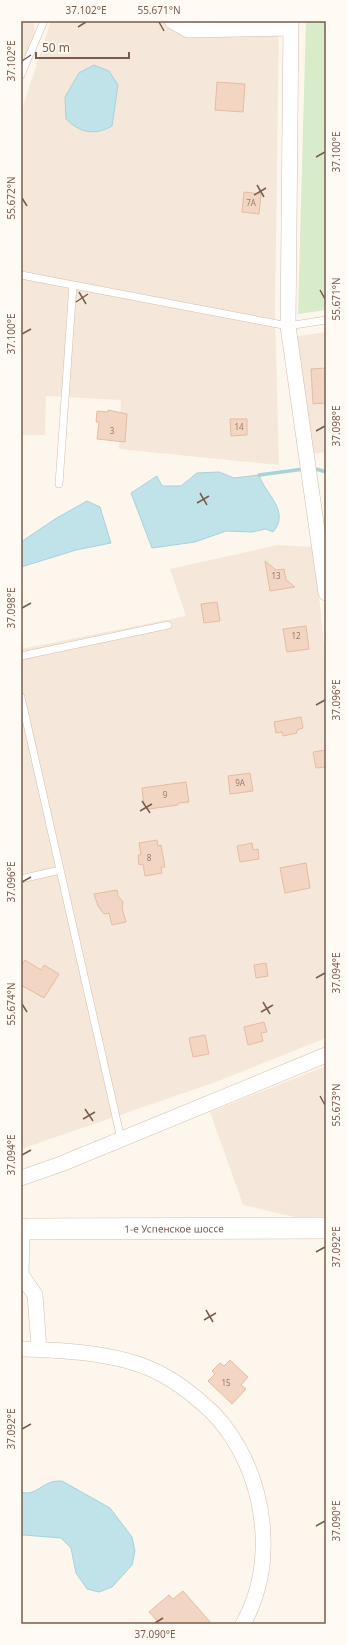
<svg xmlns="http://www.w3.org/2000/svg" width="347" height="1645" viewBox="0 0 347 1645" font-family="'Noto Sans',sans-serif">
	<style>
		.residential { fill: #f5e8da }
		.green { fill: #d8ecc9 }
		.water { fill: #bfe3e8; stroke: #a5d3da }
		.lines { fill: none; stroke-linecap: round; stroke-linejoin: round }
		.stream { stroke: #a5d3da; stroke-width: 3.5 }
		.building { fill: #f3d5c3; stroke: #e6bba3 }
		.service-casing { stroke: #d1beb0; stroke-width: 8 }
		.minor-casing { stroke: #d1beb0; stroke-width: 16 }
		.secondary-casing { stroke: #d6c0b0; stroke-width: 22 }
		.service { stroke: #fff; stroke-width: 7 }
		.minor { stroke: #fff; stroke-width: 15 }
		.secondary { stroke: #fff; stroke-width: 21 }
		.ticks { fill: none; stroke: #7a5c4d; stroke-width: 1.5 }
		.labels { text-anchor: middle; stroke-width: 4; stroke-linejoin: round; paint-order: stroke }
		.number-label { font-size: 8px; fill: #987a6a }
		.street-label { font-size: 10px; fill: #7a5c4d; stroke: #fffaf3 }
		.neatline { fill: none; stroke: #7a5c4d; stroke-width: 1.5 }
		.ticks-label { font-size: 10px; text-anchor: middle; fill: #7a5c4d }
	</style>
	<rect width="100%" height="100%" fill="#fdf6ec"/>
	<path class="residential" d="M21 21H34L35 36 21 63Z
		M51 21H279L275 314 279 465 119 449 121 400 46 396 45 435H21V112Z
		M326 332V452L311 454 292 337Z
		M278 545 314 547 326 665V1038L216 1082 21 1149V649L186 616 170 569Z
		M326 1066V1219L299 1218 243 1205 210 1112Z"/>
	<path class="green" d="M306 21H326V310L298 314Z"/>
	<path class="water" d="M94 65 109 71 118 85 112 126C95 136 80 133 66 119L65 97 79 73Z
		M219 472 234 478 259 475C265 494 291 511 273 532L266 529 252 532 226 531 195 542 152 548 131 493 157 476 162 486H181L197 473Z
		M87 501 100 507 111 543 76 550 21 567V542L55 519Z
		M62 1481 110 1508 132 1537 135 1551 132 1565 112 1587 99 1592 87 1589 76 1573 71 1548 61 1538 24 1535 21 1536V1492C33 1496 39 1487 49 1483 53 1481 58 1481 62 1481Z"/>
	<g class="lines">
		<path class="stream" d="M316 469 326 472
			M259 475 304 469"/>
	</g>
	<path class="building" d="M217 82 245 84 243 112 215 110Z
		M244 192 261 194 259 214 242 212Z
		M326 368V403L313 404 311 369Z
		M108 410 127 414 125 442 97 439 99 422H96L97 411 108 412Z
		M230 419H247V435L231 436Z
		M265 561 276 570 284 569 286 580 295 587 270 591Z
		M217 602 220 621 204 623 201 604Z
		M306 626 309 649 287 652 283 629Z
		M301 717 303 728 297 730V733L283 736 282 732 276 733 274 722Z
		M326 750V767L316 768 313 752Z
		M250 773 253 791 230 794 228 776Z
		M186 782 189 802 178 803V805L149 809 144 805 142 788Z
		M157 840 158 846 161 845 165 867H161L162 873 145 876 143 864 139 865 138 855H141L139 843Z
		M252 843 253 850 258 849 259 859 240 862 237 846Z
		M306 863 310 888 285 893 280 868Z
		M117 890 118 896 123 902 122 908 126 922 112 925 109 913 104 914 98 906 94 894Z
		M25 960 41 970 44 965 59 974 44 998 21 985V966Z
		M266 963 268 976 256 978 254 965Z
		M264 1022 267 1032 261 1033 263 1041 248 1045 244 1027Z
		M205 1035 209 1054 193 1057 189 1038Z
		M230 1360 248 1377 241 1385 246 1389 232 1404 208 1381 215 1374 212 1371 220 1363 224 1366Z
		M183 1591 212 1624H160L149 1612 169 1595 173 1599Z"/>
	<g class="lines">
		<g class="service-casing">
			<path id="service" d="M21 75 44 21
				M21 275 288 326 326 320
				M59 484 73 285
				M21 656 168 625
				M21 697 121 1139
				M21 879 60 870"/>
		</g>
		<g class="minor-casing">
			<path id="minor" d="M172 21 188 30 291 28
				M291 21 288 326 326 593
				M21 1178 61 1164 326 1055
				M22 1276 35 1295 39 1349
				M21 1278 22 1229
				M21 1349C65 1350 124 1353 163 1375 183 1386 211 1408 225 1427 266 1482 277 1563 243 1624"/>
		</g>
		<g class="secondary-casing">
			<g id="secondary">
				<path id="s1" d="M21 1229 326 1228"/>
			</g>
		</g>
		<use href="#service" class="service"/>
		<use href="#minor" class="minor"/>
		<use href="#secondary" class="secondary"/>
	</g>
	<path class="ticks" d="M159 22 164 31M78 27 86 22M22 61 31 55M316 157 325 152M257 185 264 197M254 195 266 188M22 198 27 206M320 290 325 299M79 292 86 304M76 302 88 294M22 334 31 329M316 431 325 426M200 493 207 505M197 503 209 496M22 608 31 603M316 705 325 700M142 801 150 813M140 811 152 804M22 882 31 877M316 978 325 973M263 1002 270 1014M22 1004 27 1012M261 1012 273 1005M320 1096 325 1105M85 1109 93 1121M83 1119 95 1112M22 1155 31 1150M316 1252 325 1247M206 1310 213 1322M204 1320 216 1313M22 1429 31 1424M316 1526 325 1521M155 1623 163 1618"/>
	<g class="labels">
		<g class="number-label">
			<text x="251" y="206">7А</text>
			<text x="239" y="430">14</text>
			<text x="112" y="434">3</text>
			<text x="276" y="579">13</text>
			<text x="296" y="639">12</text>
			<text x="240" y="786">9А</text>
			<text x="165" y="798">9</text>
			<text x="149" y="861">8</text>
			<text x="226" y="1386">15</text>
		</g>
		<g class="street-label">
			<text dy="4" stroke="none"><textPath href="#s1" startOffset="153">1-е Успенское шоссе</textPath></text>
		</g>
	</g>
	<rect width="347" height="1645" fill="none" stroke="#fffaf3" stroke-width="44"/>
	<path d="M36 52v6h93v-6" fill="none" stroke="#7a5c4d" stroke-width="2"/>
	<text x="42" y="52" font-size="12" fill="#7a5c4d" stroke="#fffaf3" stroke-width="3" paint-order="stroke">50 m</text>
	<rect x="22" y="22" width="303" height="1601" class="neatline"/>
	<g class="ticks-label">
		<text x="86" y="14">37.102°E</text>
		<text x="159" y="14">55.671°N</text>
		<text transform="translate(11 61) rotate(-90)" y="4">37.102°E</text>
		<text transform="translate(336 152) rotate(-90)" y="4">37.100°E</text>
		<text transform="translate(11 198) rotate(-90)" y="4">55.672°N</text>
		<text transform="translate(336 299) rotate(-90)" y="4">55.671°N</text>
		<text transform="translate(11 334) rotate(-90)" y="4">37.100°E</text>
		<text transform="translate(336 426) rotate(-90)" y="4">37.098°E</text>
		<text transform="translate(11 608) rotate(-90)" y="4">37.098°E</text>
		<text transform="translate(336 700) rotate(-90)" y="4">37.096°E</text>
		<text transform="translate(11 882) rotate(-90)" y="4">37.096°E</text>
		<text transform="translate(336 973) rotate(-90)" y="4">37.094°E</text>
		<text transform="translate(11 1004) rotate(-90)" y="4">55.674°N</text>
		<text transform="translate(336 1105) rotate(-90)" y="4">55.673°N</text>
		<text transform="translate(11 1155) rotate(-90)" y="4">37.094°E</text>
		<text transform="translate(336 1247) rotate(-90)" y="4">37.092°E</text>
		<text transform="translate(11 1429) rotate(-90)" y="4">37.092°E</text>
		<text transform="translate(336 1521) rotate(-90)" y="4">37.090°E</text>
		<text x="155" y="1638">37.090°E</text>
	</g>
</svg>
